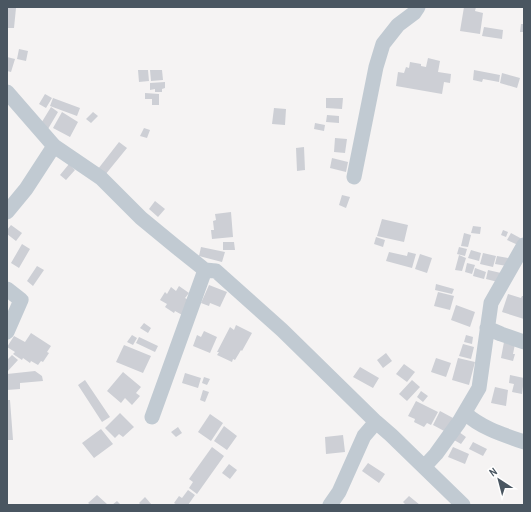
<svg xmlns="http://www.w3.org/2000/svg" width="531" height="512" viewBox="0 0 531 512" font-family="'Archivo Narrow',sans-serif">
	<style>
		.building { fill: #cdcfd5 }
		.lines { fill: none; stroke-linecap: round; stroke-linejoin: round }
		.minor { stroke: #c1cad2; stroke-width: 15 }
	</style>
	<rect width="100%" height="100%" fill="#f5f3f3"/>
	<path class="building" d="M7 7 16 8 14 28H7Z
		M464 7H476L475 11 483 13 480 34 460 31Z
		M521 24H524V32H520Z
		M484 27 503 30 502 39 482 36Z
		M19 49 28 51 26 61 17 59Z
		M7 57 15 59 11 72 7 71Z
		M428 58 440 61 438 72 451 74 450 83 444 82 442 94 396 86 398 72 404 73 406 67 409 68 410 62 421 64V66L426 67Z
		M138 70H148L149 81 139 82Z
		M150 70H162L163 80 151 81Z
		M474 70 500 75 499 82 483 79 482 82 473 80Z
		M502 73 520 78 517 88 500 83Z
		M165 82V88L162 89V92H155V89L150 90V83Z
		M145 93 159 94V105H152V99H145Z
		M45 94 52 98 46 108 39 104Z
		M53 98 80 108 77 116 50 106Z
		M326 98H343L342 109 326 108Z
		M51 107 58 112 48 129 40 125Z
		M274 108 286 109 285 125 272 124Z
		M62 112 78 122 70 137 53 128Z
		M93 112 98 116 91 123 86 119Z
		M327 115 339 116V123L326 122Z
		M315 123 325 125 324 131 314 129Z
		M144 128 150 130 147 138 140 136Z
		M335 138 347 139 345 153 334 152Z
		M119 142 127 148 105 175 98 169Z
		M304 147 305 170 297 171 296 148Z
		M332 158 348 162 346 172 330 168Z
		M69 164 75 170 66 180 60 175Z
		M342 195 350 197 346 208 339 205Z
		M155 201 165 209 158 217 149 209Z
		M231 212 233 237 212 239 211 230H214L213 221 216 220 215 214Z
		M382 219 408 225 404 242 377 236Z
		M11 225 22 233 16 241 7 234V230Z
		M473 226 481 227 480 234 471 233Z
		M503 230 508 232 506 237 501 235Z
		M464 233 471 235 468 247 461 246Z
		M511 233 522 239 518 245 507 240Z
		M376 237 385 240 383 247 374 244Z
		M223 242H234L235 250H223Z
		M22 244 30 249 19 268 11 263Z
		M201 247 225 252 222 262 199 256Z
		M459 247 467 249 465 256 457 254Z
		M471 250 481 253 479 261 468 258Z
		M389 252 407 256 408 252 416 254 412 268 386 261Z
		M483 253 496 256 493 267 480 264Z
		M420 254 432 258 427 273 415 269Z
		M459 255 466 258 462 271 455 270Z
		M497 256 508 258 507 266 495 264Z
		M467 263 475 265 472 274 465 272Z
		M37 266 44 270 33 286 27 281Z
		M475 268 486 272 484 279 473 276Z
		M488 270 501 273 498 282 486 279Z
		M436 284 454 289 452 294 435 290Z
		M209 285 227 292 220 307 210 303 209 306 201 303Z
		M179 286 189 293 185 298 192 302 184 316 175 311 174 313 165 307 167 304 160 300 165 292 167 294 171 287 176 291Z
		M438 292 454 296 450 310 434 306Z
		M508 294 521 298 522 296H524V319L502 312Z
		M456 305 475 312 470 327 451 320Z
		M144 323 151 328 148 333 140 328Z
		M236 325 252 333 242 351 241 350 235 360 233 359 232 362 217 355 219 352H217L230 327 234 330Z
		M204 331 217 337 210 353 193 346 197 335 201 337Z
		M31 333 51 346 47 352 49 353 43 362 41 361 38 365 31 361 30 363 23 358 22 360 13 354 15 352 7 347 14 336 25 342Z
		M132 335 137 338 133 345 127 342Z
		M466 335 473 337 472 344 464 342Z
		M139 337 158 346 155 352 136 343Z
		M504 342 515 344 513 354H515L513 361 501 358Z
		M463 344 474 347 471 359 459 356Z
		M124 345 151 356 143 373 116 362Z
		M386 353 392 361 383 368 377 360Z
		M12 355 18 360 7 372V360Z
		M436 358 451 363 446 377 431 372Z
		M458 358 475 362 469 385 452 380Z
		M404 364 415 372 407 382 396 374Z
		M360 367 379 378 373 388 353 377Z
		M35 371 42 376 43 381 20 383V389L7 390V374Z
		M123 372 141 387 136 393 140 396 132 405 125 398 121 403 107 391Z
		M185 373 201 378 198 388 182 383Z
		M510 375 524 378 522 394 512 392 514 384 509 383Z
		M204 377 210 379 207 385 202 383Z
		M85 380 110 417 102 422 78 385Z
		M412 380 420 387 407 401 399 394Z
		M495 387 508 390 506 406 491 403Z
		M203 390 209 392 205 402 200 400Z
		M421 391 428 396 423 402 417 397Z
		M7 400H10L13 440H7Z
		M416 401 438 412 431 425 427 423 424 427 414 422 415 419 408 416Z
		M440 411 453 418 446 432 433 425Z
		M120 413 134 427 123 437 119 434 115 438 105 428Z
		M210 414 223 423 211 441 198 432Z
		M224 426 237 436 227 450 214 441Z
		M178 427 182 433 176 437 171 432Z
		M101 429 113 444 94 458 82 443Z
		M459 432 466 437 461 444 454 440Z
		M343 435 345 452 326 454 325 437Z
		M473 442 487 449 483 456 469 449Z
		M212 447 224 456 197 494 189 488 193 482 189 479Z
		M453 447 469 454 465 464 448 457Z
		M368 463 385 474 379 483 362 471Z
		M229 464 237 470 230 479 222 473Z
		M188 490 195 495 188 505H177L174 503 179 496 182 498Z
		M97 495 107 504 106 505H91L88 503Z
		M409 496 420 505H406L403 502Z
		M145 497 152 505H141L139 503Z
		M117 501 121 505H112Z"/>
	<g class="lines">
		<path class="minor" d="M7 92 54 146 101 178 141 218 175 246 205 270 216 271 282 330 376 422 391 435 463 505
			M354 177 376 67 383 44 398 25 414 13 418 7
			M7 212 26 189 54 146
			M7 289 21 300 7 332
			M487 328 501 334 524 342
			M465 413C481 428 504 435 524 442
			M152 417 205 270
			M424 467 436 454 459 422 479 388 491 303 524 245
			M330 505 339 492 364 436 376 422"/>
	</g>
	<rect width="531" height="512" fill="none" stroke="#4a5661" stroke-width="16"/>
	<g transform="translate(499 480) rotate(324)" stroke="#ffffff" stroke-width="3" paint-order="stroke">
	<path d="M0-3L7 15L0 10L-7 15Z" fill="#4a5661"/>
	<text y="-6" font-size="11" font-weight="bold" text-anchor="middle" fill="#4a5661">N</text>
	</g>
</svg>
